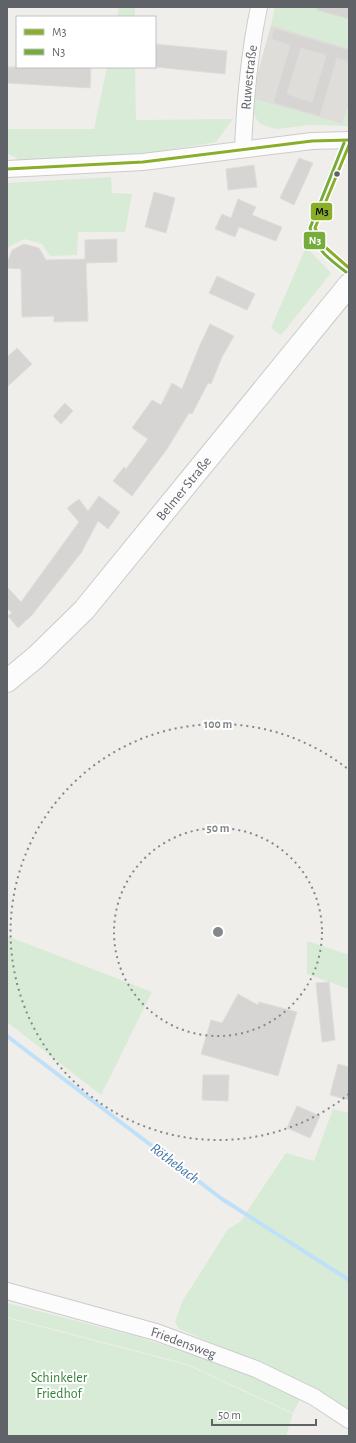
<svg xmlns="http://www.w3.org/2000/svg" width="356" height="1443" viewBox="0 0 356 1443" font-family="'Alegreya Sans',sans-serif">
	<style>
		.industrial { fill: #dfddda }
		.green { fill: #d8ebd6 }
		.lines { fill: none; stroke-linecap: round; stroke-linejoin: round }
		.stream { stroke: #bfe0f9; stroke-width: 4 }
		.building { fill: #d6d5d3; stroke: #deddd9; fill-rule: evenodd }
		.street-casing { stroke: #cbcccc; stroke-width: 18 }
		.secondary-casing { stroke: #cacacb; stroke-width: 24 }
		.street { stroke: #fdfcfc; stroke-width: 16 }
		.secondary { stroke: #fdfcfc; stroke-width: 22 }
		.bus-1-casing { stroke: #fff; stroke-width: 6 }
		.bus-2-casing { stroke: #fff; stroke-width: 6 }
		.bus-1 { stroke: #89ae29; stroke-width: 3 }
		.bus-2 { stroke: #76ac3b; stroke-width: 3 }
		.ring { fill: none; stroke: #84888a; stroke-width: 2; stroke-dasharray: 2 4 }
		.bus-dot { fill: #5f6368; stroke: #fff; stroke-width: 1.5 }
		.labels { text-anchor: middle; stroke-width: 4; stroke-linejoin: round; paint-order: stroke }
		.street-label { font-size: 14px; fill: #5f6368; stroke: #fff }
		.park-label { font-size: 14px; fill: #348238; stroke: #fff }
		.water-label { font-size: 15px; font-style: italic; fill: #4174aa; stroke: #fff }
		.centre { fill: #84888a; stroke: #fff; stroke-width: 2 }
		.ring-label { font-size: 12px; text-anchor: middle; font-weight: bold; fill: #84888a; stroke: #fff; stroke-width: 4; stroke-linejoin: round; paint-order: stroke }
		.line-badge { stroke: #fff; stroke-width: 1.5 }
		.badge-label { font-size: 11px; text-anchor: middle; font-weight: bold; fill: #fff }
		.pale-badge-label { font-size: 11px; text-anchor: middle; font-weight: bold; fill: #111 }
	</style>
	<rect width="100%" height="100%" fill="#efeeea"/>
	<path class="industrial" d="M271 25 349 48V103L342 124 253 99 254 86Z"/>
	<path class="green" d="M119 7H135V17H117Z
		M275 7H349V48L271 25Z
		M107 67H135L136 120 233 119 216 142 131 156 20 160 7 153V129H94Z
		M253 99 342 124 349 103V126L310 125 276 129 260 124 252 112Z
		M111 177 112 193 132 194 125 232H78L77 255 50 256 42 244 24 239 7 248V183Z
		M306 247 331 273 281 335 271 328Z
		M7 936 152 992 101 1095 7 1022Z
		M307 941 349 955V989L307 974Z
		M333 1109 349 1113V1412L260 1363 179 1329 175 1322 182 1302 228 1229 240 1222 286 1153 314 1161Z
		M7 1303 139 1337 260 1377 301 1397 293 1413 187 1364 7 1317Z
		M7 1318 187 1365 293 1414 286 1436H7Z"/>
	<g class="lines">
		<path class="stream" d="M7 1036 222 1199 349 1280"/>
	</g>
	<path class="building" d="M317 7H349V19L317 10Z
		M274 28 349 50V62L337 58 320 116 273 103 290 45 271 39ZM301 48 326 55 312 102 287 94Z
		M155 44 227 51 225 74 155 67Z
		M7 67H91L90 88 7 83Z
		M299 158 313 163 294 205 280 198Z
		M254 165 257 187 228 190 226 169Z
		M154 192 175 198 166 233 145 227Z
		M238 199 256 207 252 215 282 227 276 241 239 227 235 237 215 229 222 214 231 218Z
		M117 239V262L86 263 88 321 54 322V316L22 317 21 269 7 268V263L12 250 24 244 39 248 46 260 85 259V240Z
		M217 276 255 294 247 310 209 293Z
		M210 324 234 336 222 357 211 384 208 383 192 414 189 413 167 449 132 496 113 481 124 467 126 469 148 439 132 428 152 400 161 405 172 383 182 389 200 345Z
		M17 348 32 364 7 387V357Z
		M65 403 73 411 61 424 53 416Z
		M99 496 120 512 108 529 98 521 81 553 32 615 18 628 8 616 12 613 7 608V587L21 602 79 522 67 508 79 499 88 511Z
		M329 982 335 1040 322 1042 316 983Z
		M238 994 258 1005 259 1002 297 1012 278 1076 201 1054 211 1020 222 1023Z
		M338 1064 349 1067V1100L330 1095Z
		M203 1075H229L228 1101 202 1100Z
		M297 1106 320 1116 310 1138 287 1128Z"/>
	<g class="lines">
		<g class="street-casing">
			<g id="street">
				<path id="s1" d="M243 149C245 101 249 54 259 7"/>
				<path d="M7 169 143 162 312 141 349 140"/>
				<path id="s2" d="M7 1291 156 1332 256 1369 314 1397 349 1420"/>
			</g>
		</g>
		<g class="secondary-casing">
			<g id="secondary">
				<path id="s3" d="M7 681 36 657 84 610 349 285"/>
			</g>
		</g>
		<use href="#street" class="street"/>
		<use href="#secondary" class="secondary"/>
		<g class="bus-1-casing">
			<path id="bus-1" d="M349 145 315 228 324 246 349 268
				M7 169 143 162 312 141 349 140"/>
		</g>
		<g class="bus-2-casing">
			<path id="bus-2" d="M344 143 310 228C315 249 330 260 346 272"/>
		</g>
		<use href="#bus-1" class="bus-1"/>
		<use href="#bus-2" class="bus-2"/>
	</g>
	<g class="ring">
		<circle cx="218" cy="932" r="104"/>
		<path d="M349 1094A208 208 0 1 1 349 770"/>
	</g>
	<circle class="bus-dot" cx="337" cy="174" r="3.5"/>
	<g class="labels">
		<g class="street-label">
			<text dy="5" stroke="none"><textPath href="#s1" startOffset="72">Ruwestraße</textPath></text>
			<text dy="5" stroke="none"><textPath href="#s3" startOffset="262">Belmer Straße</textPath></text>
			<text dy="5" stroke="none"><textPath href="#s2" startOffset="184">Friedensweg</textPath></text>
		</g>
		<g class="park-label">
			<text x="59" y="1382">Schinkeler<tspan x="59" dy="16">Friedhof</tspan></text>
		</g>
		<g class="water-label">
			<text transform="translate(175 1163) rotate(37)" y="5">Röthebach</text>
		</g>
	</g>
	<circle cx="218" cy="932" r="6" class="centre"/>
	<g class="ring-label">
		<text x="218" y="728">100 m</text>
		<text x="218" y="832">50 m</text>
	</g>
	<g class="line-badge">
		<rect x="310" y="202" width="23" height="19" rx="4" fill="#89ae29"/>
		<rect x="303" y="231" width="23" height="19" rx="4" fill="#76ac3b"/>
	</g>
	<g class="badge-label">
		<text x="315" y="244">N3</text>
	</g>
	<g class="pale-badge-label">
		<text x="322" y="215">M3</text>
	</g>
	<rect width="356" height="1443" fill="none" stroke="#5f6368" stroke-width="16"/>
	<rect x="16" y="16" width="140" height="52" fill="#ffffff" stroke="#bfc1c3"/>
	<rect x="24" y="29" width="20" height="6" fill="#89ae29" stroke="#bfc1c3"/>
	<text x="52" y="36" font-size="12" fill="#5f6368">M3</text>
	<rect x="24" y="49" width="20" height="6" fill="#76ac3b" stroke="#bfc1c3"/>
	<text x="52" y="56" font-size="12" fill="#5f6368">N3</text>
	<path d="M212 1419v6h104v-6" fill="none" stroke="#5f6368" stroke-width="2"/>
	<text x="218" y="1419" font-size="12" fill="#5f6368" stroke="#ffffff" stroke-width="3" paint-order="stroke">50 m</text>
</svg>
